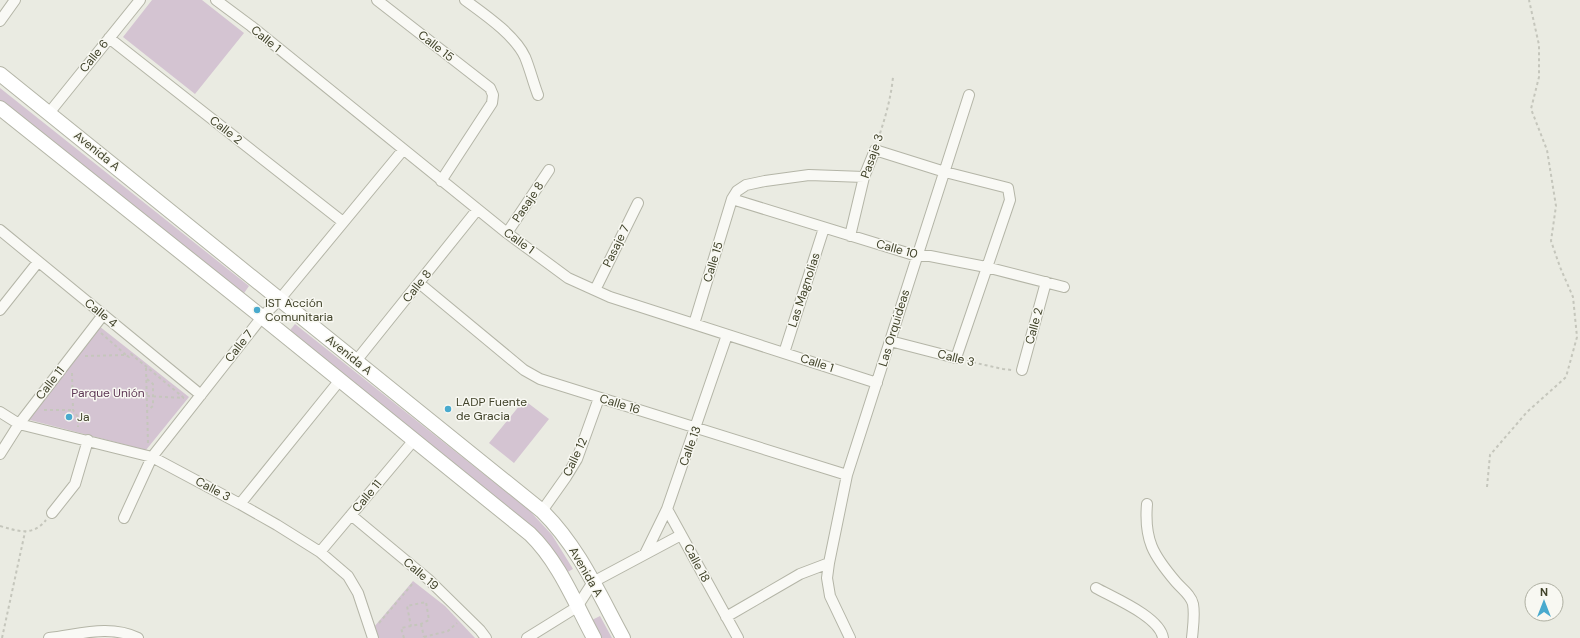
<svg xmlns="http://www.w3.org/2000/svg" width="1580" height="638" viewBox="0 0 1580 638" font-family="'DM Sans',sans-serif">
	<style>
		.green { fill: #d4c4d2 }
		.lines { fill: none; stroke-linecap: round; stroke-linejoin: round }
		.street-casing { stroke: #b4b5a7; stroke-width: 12 }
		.secondary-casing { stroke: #b4b5a7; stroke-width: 16 }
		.path { stroke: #c5c6bc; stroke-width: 2; stroke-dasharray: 3 3; stroke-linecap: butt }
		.street { stroke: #f9f9f5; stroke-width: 10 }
		.secondary { stroke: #fff; stroke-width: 14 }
		.poi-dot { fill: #49aace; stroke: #f8f8f2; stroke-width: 1.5 }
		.labels { text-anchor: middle; stroke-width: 3; stroke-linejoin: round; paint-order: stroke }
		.street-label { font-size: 12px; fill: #41432a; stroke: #f8f8f2 }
		.poi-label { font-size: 12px; fill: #41432a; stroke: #f8f8f2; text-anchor: start }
		.park-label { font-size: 12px; fill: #5e3855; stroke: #f8f8f2 }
	</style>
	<rect width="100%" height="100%" fill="#eaebe2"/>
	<path class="green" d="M152 0H202L244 33 195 94 123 37Z
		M0 88 249 286 242 296 0 104Z
		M295 324 529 510 552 535 573 569 564 574 553 555 287 334Z
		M99 326 189 397 146 450 26 419Z
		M524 400 549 419 514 463 489 443Z
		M413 581 445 606 475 638H377L374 627Z
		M600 616 612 638H599L590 621Z"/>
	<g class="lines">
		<g class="street-casing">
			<path id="street" d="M216 0 251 26 507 233 568 278 610 297 877 383
				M377 0 490 88 493 95 492 103 441 181
				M465 0C484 14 515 35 525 57 530 69 533 82 538 95
				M0 21 15 0
				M109 38 343 222
				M49 113 140 0
				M732 199 917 256H930L986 267 1064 287
				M0 230 201 395
				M507 233 549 170
				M850 236 864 177 875 150 945 172 1008 188 1010 200 956 358 890 341
				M419 283 524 370 540 379 847 475
				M595 290 638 203
				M0 310 38 262
				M694 324 732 199 737 191 746 185 765 181 809 175 864 177
				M784 353 824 228
				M356 361 477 210
				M1022 370 1046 282
				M0 412 19 424 152 457 240 504 277 525 320 552 348 576 358 593 373 638
				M0 454 19 424 103 315
				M240 504 340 380
				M1147 504C1144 540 1153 555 1176 582 1182 589 1191 595 1193 604 1195 615 1193 627 1192 638
				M667 509 738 638
				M542 511 566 477 577 459 599 398
				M52 513 75 484 88 440
				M351 515 428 579 480 630 486 638
				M124 518 152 457 262 317 280 299 403 150
				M320 552 414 440
				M645 554 667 509 727 335
				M1096 588C1114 598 1160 617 1163 638
				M726 617 800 574 829 563
				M49 638C78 635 109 624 138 638
				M527 638 577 607 593 582 681 535
				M850 638 830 596 827 578 829 563 847 475 969 95"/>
		</g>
		<g class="secondary-casing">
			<path id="secondary" d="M0 74 542 511C578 546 599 594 623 638
				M0 108 262 317 530 534C559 562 575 603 594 638"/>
		</g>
		<path class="path" d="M878 139C885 119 891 98 893 77
			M101 333 126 355
			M85 356 126 355 129 357 131 354 184 398 183 399
			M967 361 1003 369 1012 370
			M146 368 148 443
			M72 373 73 410 78 417V427
			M147 379 153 384V406L148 410
			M147 396 184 398
			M44 410H73
			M1487 487 1490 455 1527 412 1566 377 1577 337 1573 297 1560 267 1551 241 1556 206 1547 150 1531 109 1539 77V45L1529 0
			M0 526C18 531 32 537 46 520
			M379 623 414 582
			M421 624 424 637
			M424 637 448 631 457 623
			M2 638 25 532
			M404 638 401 628 421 624 429 620 426 602 407 606 411 626"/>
		<use href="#street" class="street"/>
		<use href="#secondary" class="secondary"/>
	</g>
	<g class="poi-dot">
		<circle cx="257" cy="310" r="4"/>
		<circle cx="448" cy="409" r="4"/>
		<circle cx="69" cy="417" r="4"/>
	</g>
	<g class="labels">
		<g class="street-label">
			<text transform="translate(266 39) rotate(39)" y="4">Calle 1</text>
			<text transform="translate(436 46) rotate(38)" y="4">Calle 15</text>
			<text transform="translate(94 56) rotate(-51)" y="4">Calle 6</text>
			<text transform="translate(226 130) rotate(38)" y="4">Calle 2</text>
			<text transform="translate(97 151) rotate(39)" y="4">Avenida A</text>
			<text transform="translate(872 156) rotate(-71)" y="4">Pasaje 3</text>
			<text transform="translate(528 202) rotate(-56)" y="4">Pasaje 8</text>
			<text transform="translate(519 241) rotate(36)" y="4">Calle 1</text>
			<text transform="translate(616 246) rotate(-64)" y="4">Pasaje 7</text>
			<text transform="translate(897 249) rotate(15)" y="4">Calle 10</text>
			<text transform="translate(713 262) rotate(-73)" y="4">Calle 15</text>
			<text transform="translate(417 286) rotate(-51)" y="4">Calle 8</text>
			<text transform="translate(804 290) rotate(-72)" y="4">Las Magnolias</text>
			<text transform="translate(101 313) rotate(39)" y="4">Calle 4</text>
			<text transform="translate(1034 326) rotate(-75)" y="4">Calle 2</text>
			<text transform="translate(894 328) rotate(-73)" y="4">Las Orquideas</text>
			<text transform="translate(239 346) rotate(-52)" y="4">Calle 7</text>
			<text transform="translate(349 355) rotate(39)" y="4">Avenida A</text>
			<text transform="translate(956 358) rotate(14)" y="4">Calle 3</text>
			<text transform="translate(817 363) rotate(18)" y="4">Calle 1</text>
			<text transform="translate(50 383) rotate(-52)" y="4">Calle 11</text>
			<text transform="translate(620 404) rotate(17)" y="4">Calle 16</text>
			<text transform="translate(690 446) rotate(-70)" y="4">Calle 13</text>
			<text transform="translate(575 457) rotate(-65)" y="4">Calle 12</text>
			<text transform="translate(213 489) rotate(28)" y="4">Calle 3</text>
			<text transform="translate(367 496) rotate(-50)" y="4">Calle 11</text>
			<text transform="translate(697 563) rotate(62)" y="4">Calle 18</text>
			<text transform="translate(586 572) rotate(60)" y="4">Avenida A</text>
			<text transform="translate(421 574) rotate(41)" y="4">Calle 19</text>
		</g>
		<g class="poi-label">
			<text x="265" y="307">IST Acción<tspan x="265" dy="14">Comunitaria</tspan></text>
			<text x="456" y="406">LADP Fuente<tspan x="456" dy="14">de Gracia</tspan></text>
			<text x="77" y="421">Ja</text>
		</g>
		<g class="park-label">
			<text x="108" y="397">Parque Unión</text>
		</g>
	</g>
	<g transform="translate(1544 602)"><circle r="19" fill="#f8f8f2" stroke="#afb0a2"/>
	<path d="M0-3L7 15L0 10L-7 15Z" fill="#49aace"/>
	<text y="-6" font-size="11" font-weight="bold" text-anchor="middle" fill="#41432a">N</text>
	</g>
</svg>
